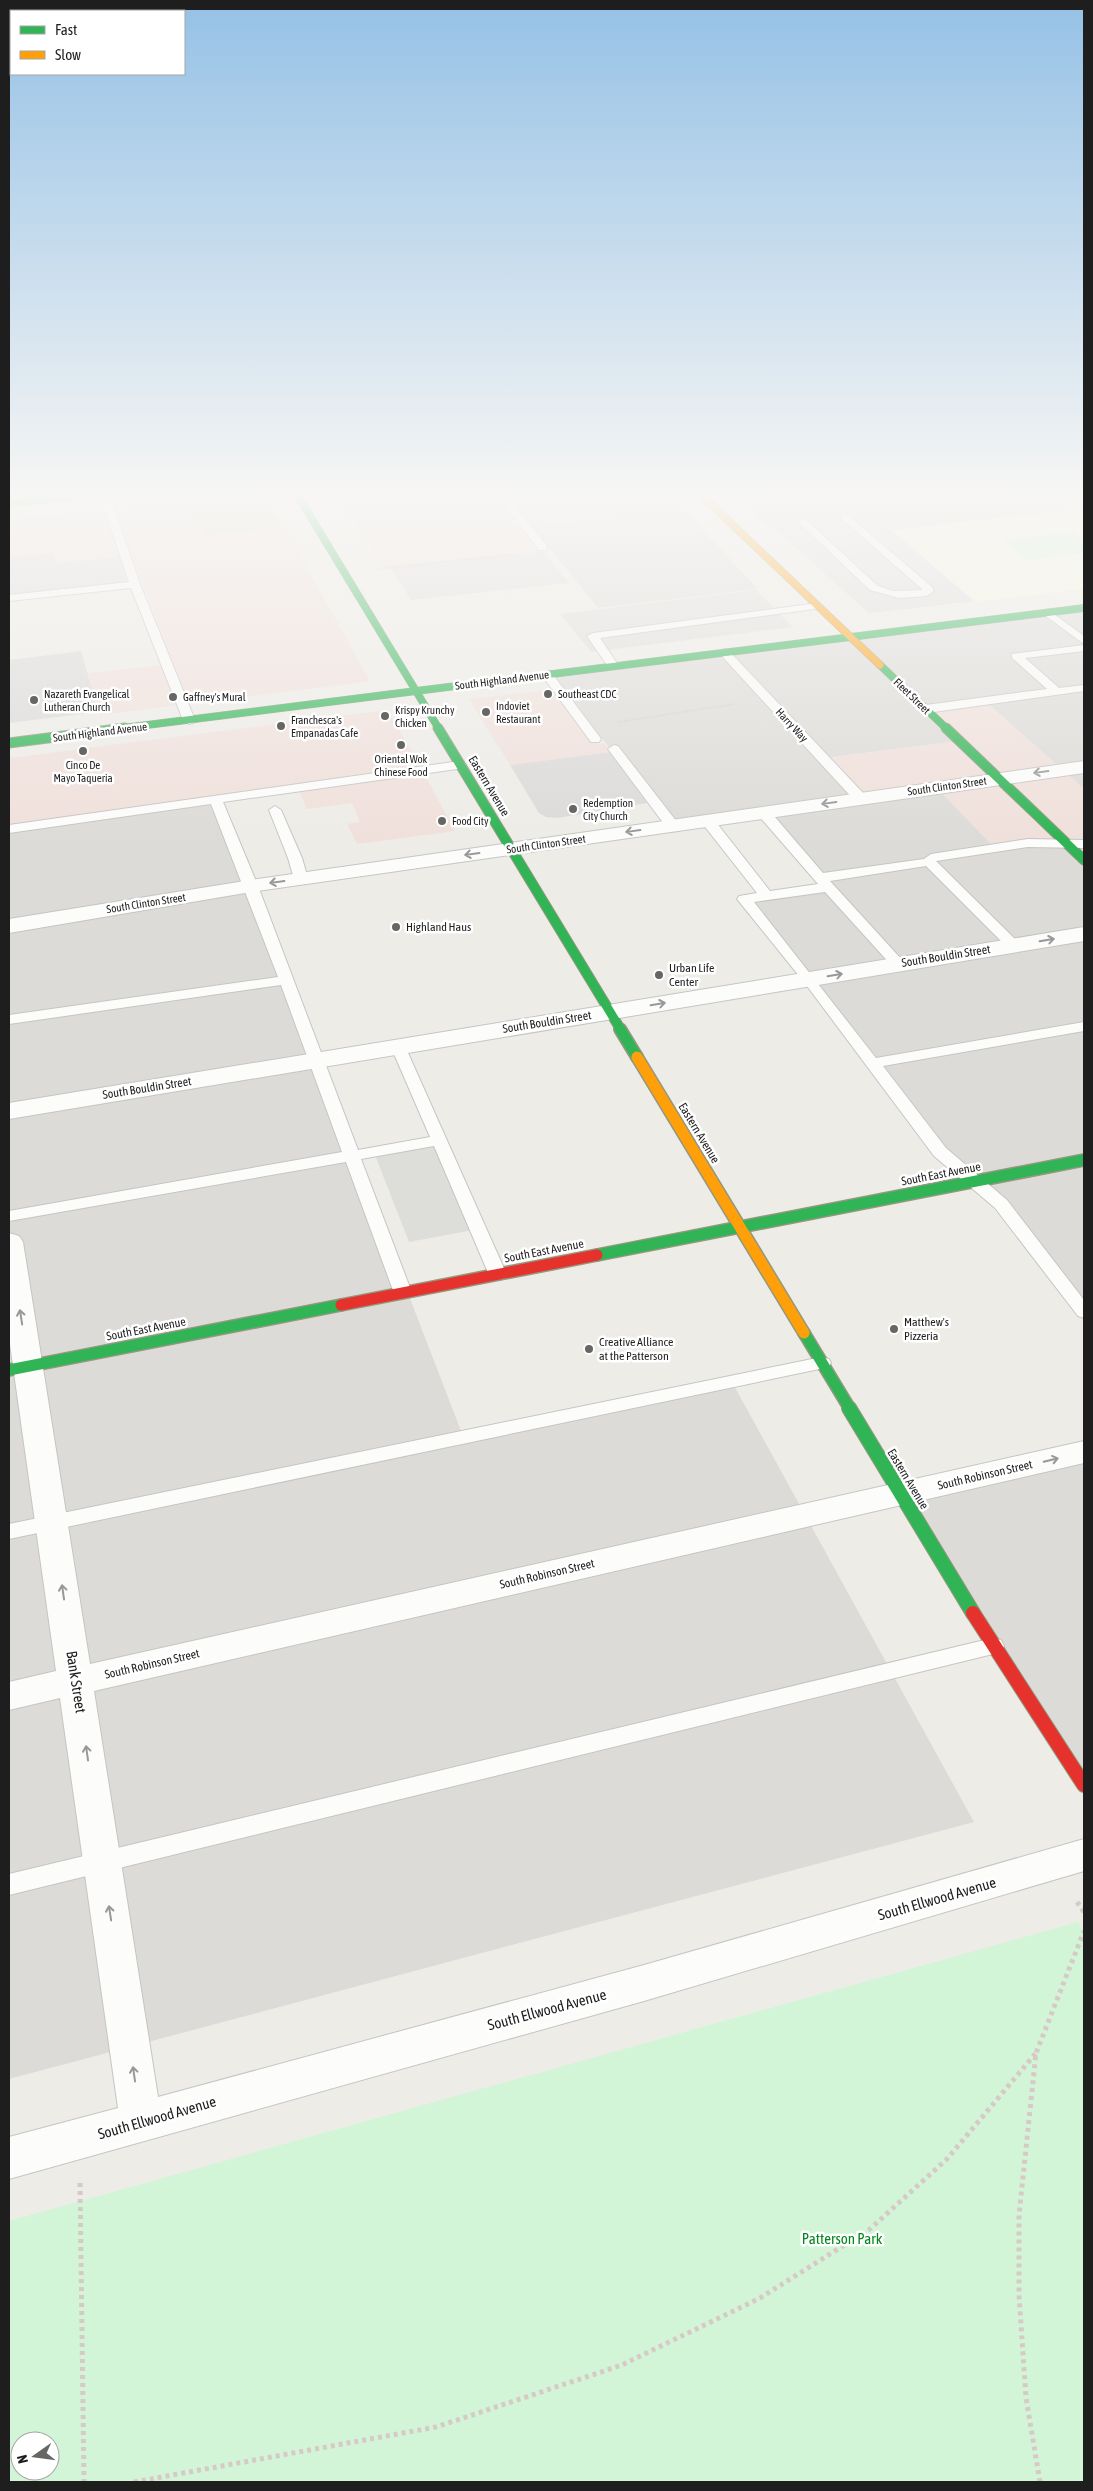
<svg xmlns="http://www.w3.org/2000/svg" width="1093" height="2491" viewBox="0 0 1093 2491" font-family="'Asap Condensed',sans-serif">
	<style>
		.residential { fill: #dcdbd8 }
		.commercial { fill: #f0e0db }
		.education { fill: #f5f6e2 }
		.religious { fill: #dbdad8 }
		.construction { fill: #d6d7c8 }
		.park { fill: #d3f5d7; fill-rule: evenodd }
		.parking { fill: #ddddda }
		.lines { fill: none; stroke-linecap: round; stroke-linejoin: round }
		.lane-casing { stroke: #c5c5c3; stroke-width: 2 }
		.street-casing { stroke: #c5c5c3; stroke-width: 2 }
		.fast-far3-casing { stroke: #93987e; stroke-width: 8 }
		.fast-far2-casing { stroke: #93987e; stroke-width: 11 }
		.fast-far1-casing { stroke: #93987e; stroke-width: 14 }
		.fast-casing { stroke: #93987e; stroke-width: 16 }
		.slow-far1-casing { stroke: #93987e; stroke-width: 8 }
		.slow-casing { stroke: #93987e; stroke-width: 14 }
		.jam-far1-casing { stroke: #93987e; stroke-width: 14 }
		.jam-casing { stroke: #93987e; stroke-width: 16 }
		.path-far1 { stroke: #d7cac6; stroke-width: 2; stroke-dasharray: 1 1; stroke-linecap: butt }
		.path { stroke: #d7cac6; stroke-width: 5; stroke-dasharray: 4 4; stroke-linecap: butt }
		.lane { fill: #fcfcfb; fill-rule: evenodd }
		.street { fill: #fcfcfb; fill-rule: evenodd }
		.fast-far3 { stroke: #30b455; stroke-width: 7 }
		.fast-far2 { stroke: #30b455; stroke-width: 9 }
		.fast-far1 { stroke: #30b455; stroke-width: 11 }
		.fast { stroke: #30b455; stroke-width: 14 }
		.slow-far1 { stroke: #ff9f0a; stroke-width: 7 }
		.slow { stroke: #ff9f0a; stroke-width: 11 }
		.jam-far1 { stroke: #e5322d; stroke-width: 11 }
		.jam { stroke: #e5322d; stroke-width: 14 }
		.oneway { stroke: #989898 }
		.poi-dot { fill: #666664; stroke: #fff; stroke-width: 2 }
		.labels { text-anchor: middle; stroke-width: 5; stroke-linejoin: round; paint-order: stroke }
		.far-street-label { font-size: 11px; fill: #1e1e1e; stroke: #fff }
		.far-poi-label { font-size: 11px; fill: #1e1e1e; stroke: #fff; text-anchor: start }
		.street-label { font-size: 12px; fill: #1e1e1e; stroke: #fff }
		.poi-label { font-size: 12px; fill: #1e1e1e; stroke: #fff; text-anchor: start }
		.near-street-label { font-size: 15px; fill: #1e1e1e; stroke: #fff }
		.near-park-label { font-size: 15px; fill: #04851d; stroke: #fff }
	</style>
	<rect width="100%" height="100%" fill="#edece7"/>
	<path class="residential" d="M597 491H666L758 589 598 608 533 527 620 517Z
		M53 553 56 563 119 557 127 582 9 595V558Z
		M1084 605V789L986 702 959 741 825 758 935 786 995 848 1060 838 1075 852 1084 850V1318L744 897 829 885 760 810 668 823 551 673 849 637Z
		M217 798 463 1436 732 1382 974 1822 9 2079V832Z
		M1084 1443V1794L895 1487Z"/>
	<path class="commercial" d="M335 491H489L536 551 383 568Z
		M504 491H597L621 517 533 527Z
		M189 502 204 535 284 527 370 681 188 704 115 509Z
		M104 510 119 557 56 563 53 553 9 558V520Z
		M163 665 179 705 100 715 88 673Z
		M558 689 597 744 604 743 611 752 510 765 469 699Z
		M986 702 1084 789V850L1075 852 1060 838 995 848 935 786 858 796 824 758 958 741 928 710Z
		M388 710 421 768 9 825V758Z
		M423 772 455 831 357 844 347 824 360 822 352 803 307 809 298 789Z"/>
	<path class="education" d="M1084 508V589L977 602 890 530Z"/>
	<path class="religious" d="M730 491H1071L1084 500V508L891 530 973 601 869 613 780 533 770 528Z
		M81 651 99 712 9 723V660Z
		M611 752 647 803 557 818 546 817 539 813 510 765Z"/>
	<path class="construction" d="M263 493 282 527 204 535 189 500Z"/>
	<path class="park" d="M1073 532 1084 541V553L1027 560 1002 540Z
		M1078 1922 1084 1933V2482H9V2221ZM20 2441H50V2471H20Z"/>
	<path class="parking" d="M871 523 890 541 901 539 973 601 869 613 780 533Z
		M543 551 569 583 411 600 390 567Z
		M756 590 793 627 591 652 560 614Z
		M437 1144 473 1230 409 1242 375 1155Z"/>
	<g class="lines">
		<g class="lane-casing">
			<path id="lane" d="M101 491 109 493 140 584 195 720 193 723 189 724 183 720 131 588 9 601V595L129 582 99 493Z
				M493 491H503L547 546V550H539Z
				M842 515H848L933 588V592L926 596 899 598 870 590 797 521 805 519 878 586 893 591 923 590 842 519Z
				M818 603 823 606 822 608 600 638 619 666 613 669 609 668 587 636 593 633Z
				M1047 609 1084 636V644L1043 614 1042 612Z
				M1084 645V651L1025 658 1059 688 1084 685V691L926 713 920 709 926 705 1047 689 1012 658V654Z
				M724 649 728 650 865 795 866 798 865 801H855L720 654 718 652Z
				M547 671 551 672 599 736 601 739 599 742H591L541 674Z
				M614 745 618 746 677 822 679 825 677 828H667L608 749Z
				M460 761 466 765 464 768 223 802 258 886 358 1150 430 1137 391 1047 394 1044H404L507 1275 504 1279H492L489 1275 434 1146 361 1159 412 1293 409 1297H397L394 1293 346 1162 9 1221V1211L342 1152 281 985 9 1024V1015L278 977 211 804 9 833V825Z
				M275 806 281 810 302 858 308 879 306 882H296L294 879 288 858 269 810Z
				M763 808 768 809 823 873 924 859 931 854 1028 839 1084 840V848L1028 847 936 861 1018 942 1020 945 1013 949 1008 948 926 866 830 881 903 961 905 964 903 967H893L825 892 754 902 876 1058 1084 1022V1031L883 1066 946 1148 1007 1200 1084 1300V1318L1078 1316 995 1208 934 1156 804 982 737 899 739 896 757 893 702 823 700 820 702 817H712L770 891 818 884 758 815 757 812 758 809Z
				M822 1357 829 1359 831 1363 829 1367 9 1539V1524Z
				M993 1638 1001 1640 1004 1646 1001 1652 993 1654 9 1895V1874Z"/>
		</g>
		<g class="street-casing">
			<path id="street" d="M1084 761V773L251 892 9 933V919L251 880Z
				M1084 927V941L9 1119V1103Z
				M9 1233 19 1236 23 1242 90 1664 1084 1441V1463L94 1691 158 2097 644 1965 1084 1839V1871L644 2001 9 2179V2137L118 2108 60 1698 9 1710V1682L56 1671 9 1337Z"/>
		</g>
		<g class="fast-far3-casing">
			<path id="fast-far3" d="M295 491 439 729
				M9 503 129 491
				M880 665 947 729
				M416 691 1084 608
				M115 729 416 691"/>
		</g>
		<g class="fast-far2-casing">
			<path id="fast-far2" d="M438 728 621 1030
				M946 728 1084 860
				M9 743 125 728"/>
		</g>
		<g class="fast-far1-casing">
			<path id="fast-far1" d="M620 1029 637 1057
				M597 1255 1084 1160
				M804 1333 850 1409
				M9 1370 341 1305"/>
		</g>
		<g class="fast-casing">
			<path id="fast" d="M849 1408 973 1613"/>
		</g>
		<g class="slow-far1-casing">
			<path id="slow-far1" d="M697 491 880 665"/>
		</g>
		<g class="slow-casing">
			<path id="slow" d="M637 1057 804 1333"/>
		</g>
		<g class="jam-far1-casing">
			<path id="jam-far1" d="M341 1305 597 1255"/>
		</g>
		<g class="jam-casing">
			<path id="jam" d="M973 1613 1084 1785"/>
		</g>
		<path class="path-far1" d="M378 569 515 554
			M618 722 735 704"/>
		<path class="path" d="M1077 1902 1084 1912
			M80 2183 84 2482
			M134 2482 436 2427 622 2365 760 2298 870 2229 947 2159 1036 2053
			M1040 2482 1026 2398 1019 2295V2215L1036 2053 1084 1931"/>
		<use href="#lane" class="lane"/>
		<use href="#street" class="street"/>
		<use href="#fast-far3" class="fast-far3"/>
		<use href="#fast-far2" class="fast-far2"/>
		<use href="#fast-far1" class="fast-far1"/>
		<use href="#fast" class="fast"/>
		<use href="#slow-far1" class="slow-far1"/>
		<use href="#slow" class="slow"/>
		<use href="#jam-far1" class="jam-far1"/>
		<use href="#jam" class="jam"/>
	</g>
	<defs><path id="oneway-shaft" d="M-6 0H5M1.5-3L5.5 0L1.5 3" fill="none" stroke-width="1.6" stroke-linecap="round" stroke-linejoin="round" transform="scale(1.25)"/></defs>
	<g class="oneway">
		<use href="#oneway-shaft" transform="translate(1041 772) rotate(172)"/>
		<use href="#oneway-shaft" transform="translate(829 803) rotate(172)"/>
		<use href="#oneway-shaft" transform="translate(633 831) rotate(172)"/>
		<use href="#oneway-shaft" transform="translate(472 854) rotate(172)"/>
		<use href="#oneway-shaft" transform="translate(277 882) rotate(172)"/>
		<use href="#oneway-shaft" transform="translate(1047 940) rotate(-9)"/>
		<use href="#oneway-shaft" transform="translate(835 975) rotate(-9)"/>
		<use href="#oneway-shaft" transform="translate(658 1004) rotate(-9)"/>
		<use href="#oneway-shaft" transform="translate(21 1317) rotate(-99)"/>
		<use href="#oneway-shaft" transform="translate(1051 1460) rotate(-13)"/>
		<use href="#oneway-shaft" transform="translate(63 1592) rotate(-98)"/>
		<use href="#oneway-shaft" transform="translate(87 1753) rotate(-98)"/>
		<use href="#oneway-shaft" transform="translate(110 1913) rotate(-99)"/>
		<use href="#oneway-shaft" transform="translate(134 2074) rotate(-98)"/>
	</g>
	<linearGradient id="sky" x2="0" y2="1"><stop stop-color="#95c1e6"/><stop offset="0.59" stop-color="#f7f6f4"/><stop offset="1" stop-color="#f7f6f4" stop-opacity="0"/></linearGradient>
	<rect width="1093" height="839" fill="url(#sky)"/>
	<g class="poi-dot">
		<circle cx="548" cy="694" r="5"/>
		<circle cx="173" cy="697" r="5"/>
		<circle cx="34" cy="700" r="5"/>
		<circle cx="486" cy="712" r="5"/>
		<circle cx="385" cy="716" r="5"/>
		<circle cx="281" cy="726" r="5"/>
		<circle cx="401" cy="745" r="5"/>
		<circle cx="83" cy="751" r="5"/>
		<circle cx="573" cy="809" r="5"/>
		<circle cx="442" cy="821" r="5"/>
		<circle cx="396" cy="927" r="5"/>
		<circle cx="659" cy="975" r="5"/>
		<circle cx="894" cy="1329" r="5"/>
		<circle cx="589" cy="1349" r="5"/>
	</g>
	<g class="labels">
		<g class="far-street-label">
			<text transform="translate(502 680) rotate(-7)" y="4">South Highland Avenue</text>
			<text transform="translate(912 696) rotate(44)" y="4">Fleet Street</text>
			<text transform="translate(792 725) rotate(47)" y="4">Harry Way</text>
			<text transform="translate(100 732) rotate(-7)" y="4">South Highland Avenue</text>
			<text transform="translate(947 786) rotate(-8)" y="4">South Clinton Street</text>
			<text transform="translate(546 844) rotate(-8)" y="4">South Clinton Street</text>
			<text transform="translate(146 903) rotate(-9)" y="4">South Clinton Street</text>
		</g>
		<g class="far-poi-label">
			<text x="44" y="698">Nazareth Evangelical<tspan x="44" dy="13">Lutheran Church</tspan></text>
			<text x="558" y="698">Southeast CDC</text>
			<text x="183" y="701">Gaffney's Mural</text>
			<text x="496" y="710">Indoviet<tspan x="496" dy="13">Restaurant</tspan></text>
			<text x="395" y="714">Krispy Krunchy<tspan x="395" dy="13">Chicken</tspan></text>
			<text x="291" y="724">Franchesca's<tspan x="291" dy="13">Empanadas Cafe</tspan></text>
			<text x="401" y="763" text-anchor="middle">Oriental Wok<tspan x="401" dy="13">Chinese Food</tspan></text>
			<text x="83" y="769" text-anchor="middle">Cinco De<tspan x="83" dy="13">Mayo Taqueria</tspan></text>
			<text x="583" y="807">Redemption<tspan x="583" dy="13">City Church</tspan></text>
			<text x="452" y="825">Food City</text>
		</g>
		<g class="street-label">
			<text transform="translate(489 786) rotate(59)" y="4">Eastern Avenue</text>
			<text transform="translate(946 956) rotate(-9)" y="4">South Bouldin Street</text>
			<text transform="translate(547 1022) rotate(-9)" y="4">South Bouldin Street</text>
			<text transform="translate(147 1088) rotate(-9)" y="4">South Bouldin Street</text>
			<text transform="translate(699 1133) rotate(59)" y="4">Eastern Avenue</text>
			<text transform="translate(941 1174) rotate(-11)" y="4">South East Avenue</text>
			<text transform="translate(544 1251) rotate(-11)" y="4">South East Avenue</text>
			<text transform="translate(146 1329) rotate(-11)" y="4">South East Avenue</text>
			<text transform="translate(985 1475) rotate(-13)" y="4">South Robinson Street</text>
			<text transform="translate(908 1479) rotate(59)" y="4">Eastern Avenue</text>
			<text transform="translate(547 1574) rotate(-13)" y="4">South Robinson Street</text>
			<text transform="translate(152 1664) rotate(-13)" y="4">South Robinson Street</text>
		</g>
		<g class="poi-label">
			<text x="406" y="931">Highland Haus</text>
			<text x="669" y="972">Urban Life<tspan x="669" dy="14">Center</tspan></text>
			<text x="904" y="1326">Matthew's<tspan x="904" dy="14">Pizzeria</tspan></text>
			<text x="599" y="1346">Creative Alliance<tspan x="599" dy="14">at the Patterson</tspan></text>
		</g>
		<g class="near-street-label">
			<text transform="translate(76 1682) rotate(81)" y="5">Bank Street</text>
			<text transform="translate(937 1899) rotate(-16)" y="5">South Ellwood Avenue</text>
			<text transform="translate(547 2010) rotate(-15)" y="5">South Ellwood Avenue</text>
			<text transform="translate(157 2118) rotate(-16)" y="5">South Ellwood Avenue</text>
		</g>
		<g class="near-park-label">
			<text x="842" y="2244">Patterson Park</text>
		</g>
	</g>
	<rect width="1093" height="2491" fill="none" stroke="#1e1e1e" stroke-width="20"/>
	<rect x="10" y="10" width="175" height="65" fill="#ffffff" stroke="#a5a5a5"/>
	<rect x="20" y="26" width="25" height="8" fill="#30b455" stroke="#a5a5a5"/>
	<text x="55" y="35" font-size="15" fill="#1e1e1e">Fast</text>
	<rect x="20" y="51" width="25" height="8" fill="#ff9f0a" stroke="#a5a5a5"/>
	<text x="55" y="60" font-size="15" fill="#1e1e1e">Slow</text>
	<g transform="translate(35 2456) rotate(256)"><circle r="24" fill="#ffffff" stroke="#a5a5a5"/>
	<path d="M0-4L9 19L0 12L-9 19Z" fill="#666664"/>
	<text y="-8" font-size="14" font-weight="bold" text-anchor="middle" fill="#1e1e1e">N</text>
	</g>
</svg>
